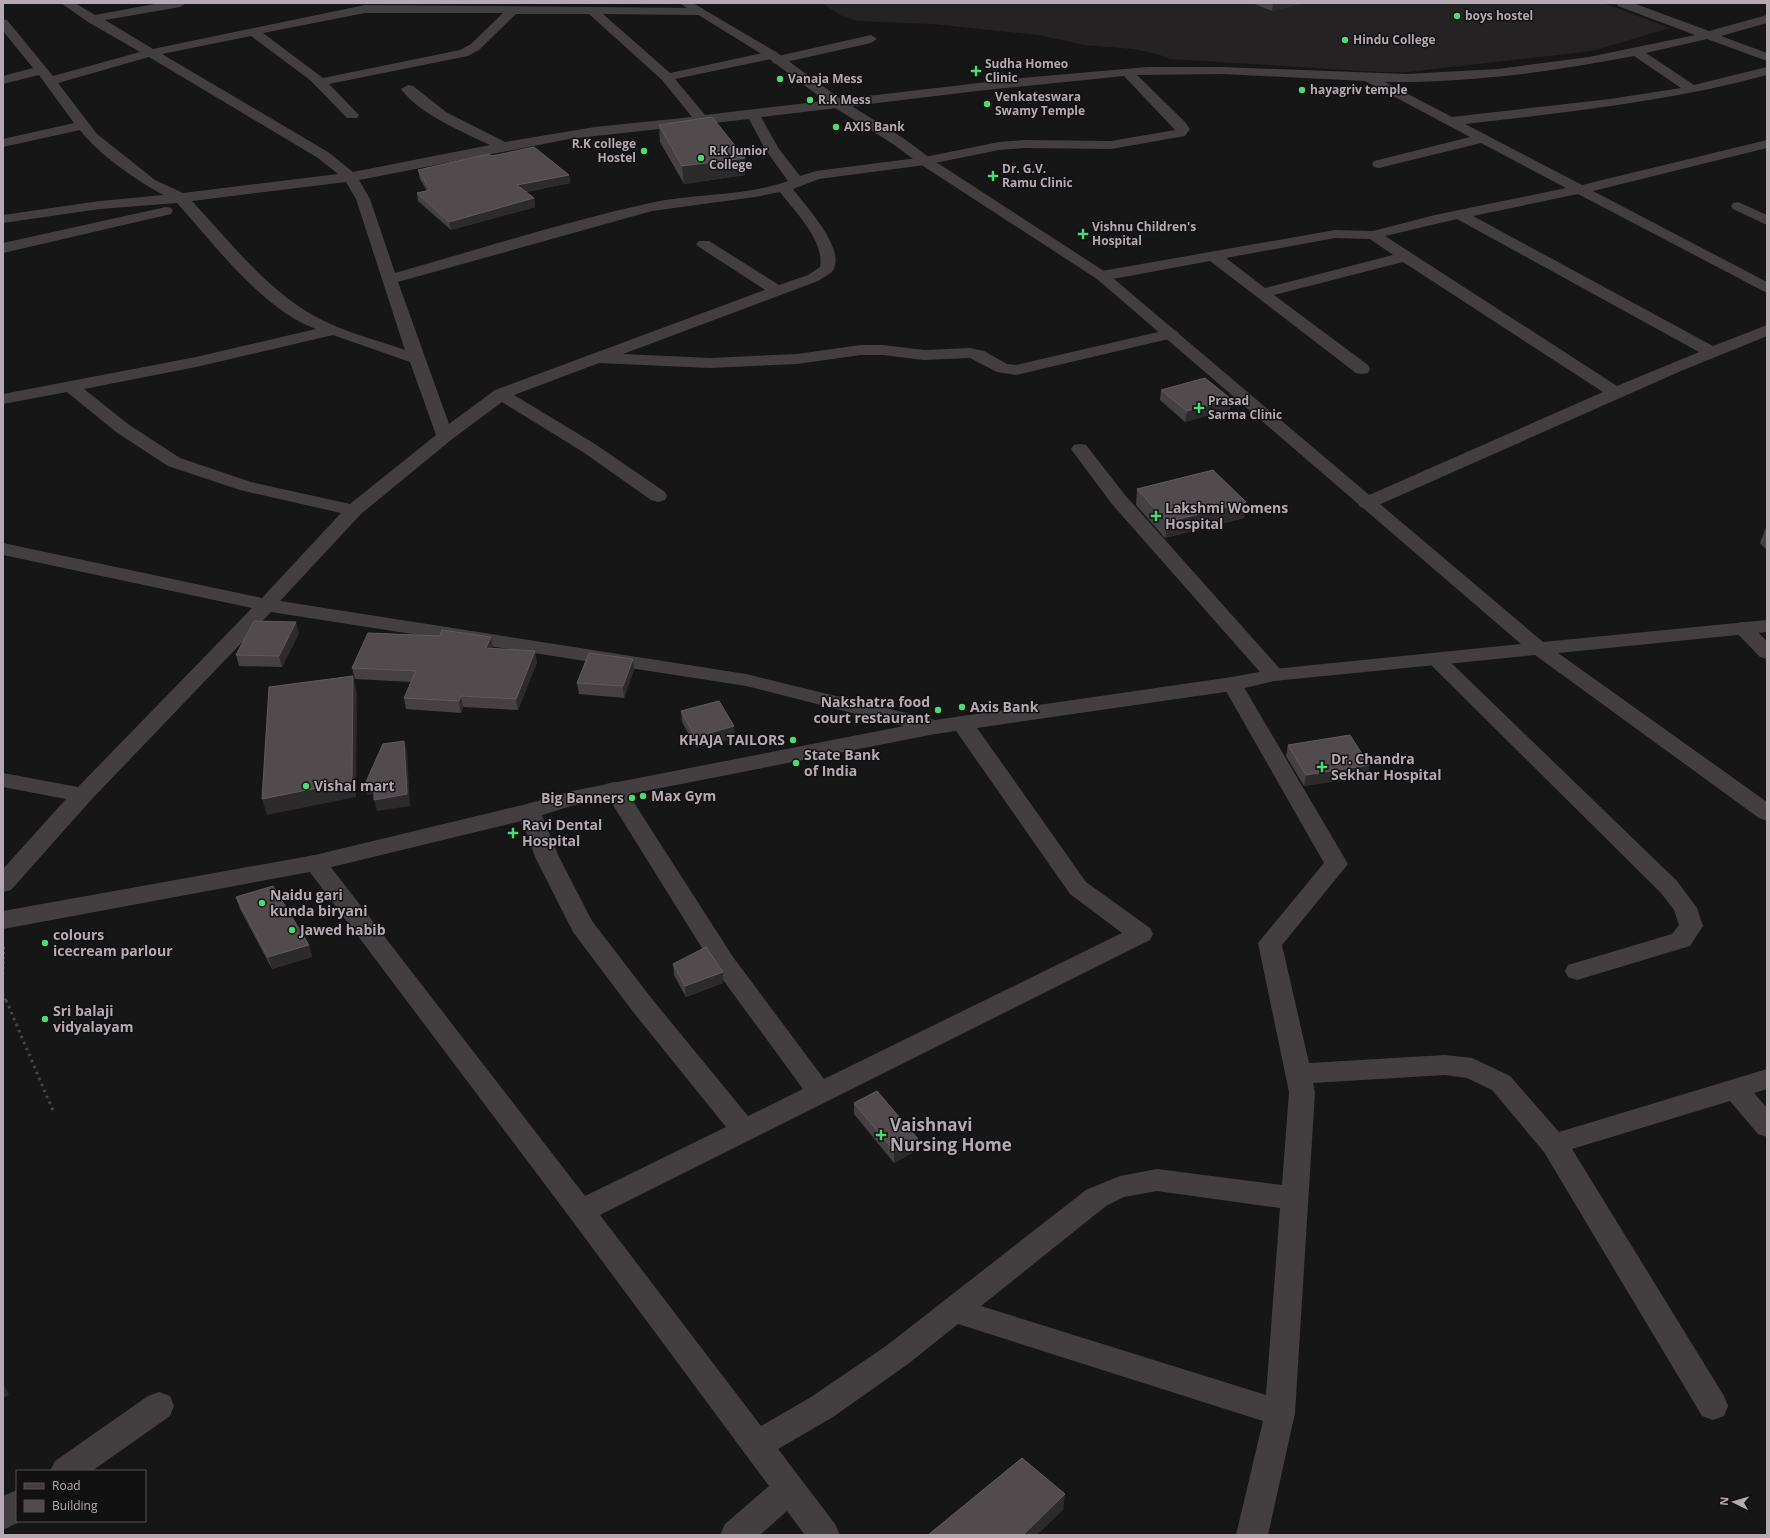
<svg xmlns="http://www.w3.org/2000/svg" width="1770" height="1538" viewBox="0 0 1770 1538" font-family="'Open Sans',sans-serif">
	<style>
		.built { fill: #242223 }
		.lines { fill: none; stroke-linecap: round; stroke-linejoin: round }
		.path-far1 { stroke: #4a4448; stroke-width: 2.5; stroke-dasharray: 2 3; stroke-linecap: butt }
		.path { stroke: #4a4448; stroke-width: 3; stroke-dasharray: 2.5 4; stroke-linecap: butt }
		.minor { fill: #433f41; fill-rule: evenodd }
		.tertiary { fill: #433f41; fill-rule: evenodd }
		.wall { fill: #454042 }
		.shaded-wall { fill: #2d2a2c }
		.building { fill: #514b4e; stroke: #615a5e }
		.poi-dot { fill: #4bda73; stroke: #121112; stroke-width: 1.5 }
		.labels { text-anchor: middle; stroke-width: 3; stroke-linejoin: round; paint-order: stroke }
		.far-poi-label { font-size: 12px; font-weight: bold; fill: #b6aab2; stroke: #121112; text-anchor: start }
		.poi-label { font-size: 14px; font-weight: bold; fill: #b6aab2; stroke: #121112; text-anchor: start }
		.near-poi-label { font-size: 17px; font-weight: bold; fill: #b6aab2; stroke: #121112; text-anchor: start }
	</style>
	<rect width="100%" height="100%" fill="#171617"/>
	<path class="built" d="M822 3H1603L1670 28 1592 51 1408 72H1381L1170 59 1157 54 1133 49 1084 45 1038 35 933 24 857 21 840 15Z"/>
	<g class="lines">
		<path class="path-far1" d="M3 974 4 944
			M3 994 6 1001"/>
		<path class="path" d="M6 1000 54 1113"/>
		<path class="minor" d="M61 3H75L95 15 160 3H186L180 7 105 20 153 49 365 5 702 8 704 11 702 14 698 15 603 14 670 73 772 51 776 52 778 56 871 35 877 39 871 43 777 64 773 63 771 59 675 79 705 115 1022 78 1148 67H1222L1406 74 1498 69 1589 57 1695 35 1618 6 1616 3H1633L1709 31 1767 15V23L1721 36 1767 53V61L1707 39 1646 53 1694 85 1767 67V75C1668 102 1567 112 1465 124L1582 185 1767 140V148L1593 191 1767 282V293L1578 194 1473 216 1713 346 1767 325V336L1681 371 1374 507 1367 509 1360 507 1358 503 1360 499 1603 392 1403 262 1274 295 1368 365 1370 369 1368 373 1362 374 1356 373 1210 261 1102 281 1097 279 1094 276 1097 273 1102 271 1335 230 1373 231 1435 215 1566 188 1481 143 1379 168 1374 167 1372 164 1374 161 1470 137 1365 81 1222 74 1137 75 1185 122 1190 129 1185 136 1111 149 1025 148 999 150 925 165 819 179 793 189C806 207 848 250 832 272L818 281 623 354 710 358 797 354 861 345H883L924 350 970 348 984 351 1007 364 1016 365 1171 329 1177 331 1179 334 1177 337 1016 375 997 372 970 358 924 360 883 355H861L797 364 710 368 599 363 514 395 595 444 665 492 667 496 665 500 658 502 651 500 583 452 502 402 451 440 361 514 280 601 746 674 943 722 946 727 943 732 935 734 746 686 271 612 91 800 11 890 3 892V869L66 799 3 787V773L78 787 252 608 3 555V543L262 598 341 513 240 490 168 466 116 432 67 392 3 404V394L196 357 316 329C264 311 214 244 177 203L100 209 3 223V215L100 201 164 195C138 182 97 153 80 130L3 147V139L74 123 39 75 3 84V76L33 68 3 31V19L7 20 53 76 140 52 88 22ZM365 13H503L471 44 460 50 323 78 263 33ZM516 14H589L662 80 692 117 595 127 505 142 446 112 413 86 408 85 401 89C419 114 463 132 490 145L353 172 328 152 162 54 251 36 310 80 347 118H357L359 115 329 84 468 56 479 50ZM1634 56 1681 88 1610 99 1452 117 1385 82C1469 83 1551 72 1634 56ZM149 57 318 158 338 174 183 193 155 180 97 134 58 83ZM1124 76 1175 130 1111 141 1025 140 999 142 925 157 816 171 800 176 779 149 761 117 977 91ZM749 119 765 149 788 181C744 197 695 193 650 203 564 222 480 249 395 273L370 199 359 180 569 139ZM346 182 356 199 405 350C380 341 345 332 322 320 269 293 232 244 192 201ZM780 192C795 212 825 241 820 267L808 275 779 285 709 241H699L696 244 699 247 765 290 495 390 449 424 398 282 652 211 755 197ZM1457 219 1699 352 1617 386 1385 236ZM1335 238 1370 239 1393 255 1265 288 1226 258ZM333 335 410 362 436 435 350 504 251 482 180 458 128 424 84 389 196 367Z
			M1738 202 1767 215V225L1733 209 1731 206 1733 203Z
			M166 207 171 208 173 211 171 214 3 253V243Z
			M1080 444 1086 445 1125 495 1281 670 1284 675 1281 680 1274 681 1267 680 1111 503 1071 449 1074 445Z
			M1742 622 1749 624 1767 641V659L1760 657 1732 628 1735 624Z
			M1436 653 1443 655 1677 881 1697 908 1703 926 1690 946 1577 980 1568 977 1565 971 1568 965 1672 934 1679 925 1674 910 1661 893 1429 663 1426 659 1429 655Z
			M1232 677 1239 679 1242 684 1348 864 1282 945 1309 1063 1445 1055 1472 1058 1510 1076 1559 1132 1767 1069V1089L1754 1093 1767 1108V1137L1758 1134 1730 1101 1572 1149 1724 1396 1728 1406 1724 1416 1713 1420 1702 1416 1544 1152 1492 1090 1467 1078 1445 1075 1313 1083 1315 1092 1295 1413 1268 1535H1236L1263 1421 958 1324 908 1364 833 1417 778 1449 835 1524 840 1535H805L787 1511 760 1535H720L725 1524 769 1486 571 1219 303 863 307 857 315 855 323 857 585 1196 726 1127 634 1013 573 932 535 857 519 811 522 806 530 803 538 806 559 857 592 921 652 999 748 1116 803 1089 715 969 603 789 606 784 614 782 622 784 733 957 824 1079 1122 933 1070 894 954 728 951 723 954 718 962 716 970 718 1086 882 1150 928 1153 934 1150 940 600 1215 761 1426 811 1397 886 1346 1086 1190 1120 1176 1157 1169 1282 1185 1289 1092 1258 943 1324 863 1222 684 1225 679ZM1157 1191 1280 1208 1266 1395 981 1306 1106 1206 1124 1197Z
			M159 1392 170 1396 174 1406 170 1416 92 1471H50L55 1461 148 1396Z
			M17 1490V1521H21L3 1530V1496Z"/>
		<path class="tertiary" d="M679 3H693L776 52 842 100 903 138 930 158 1107 273 1543 642 1767 620V632L1558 653 1767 802V821L1759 818 1535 655 1274 681 1232 691 935 734 574 805 530 819 315 871 3 929V911L315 855 527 804 572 791 935 720 1232 677 1274 669 1521 644 1097 279 920 164 893 144 832 106 768 58Z"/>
	</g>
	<path class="wall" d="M1252 3H1303L1272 11Z
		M659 125 745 158V175L684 184 660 142Z
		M492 156 569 175 570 183 526 192 534 198 535 207 451 230 418 201 417 193 427 191 420 179 418 170Z
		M1161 390 1231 399 1230 409 1185 422 1160 400Z
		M1137 489 1246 502 1244 518 1165 538 1136 505Z
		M1766 527H1767V550L1760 543Z
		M299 633 282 667 239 666 236 655Z
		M493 648 537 662 518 710 463 707 461 713 406 709 404 698 411 682 355 679 352 668Z
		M634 670 624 698 579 694 577 683Z
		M681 711 735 738 696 748 682 722Z
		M1288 745 1369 765 1367 776 1304 786 1286 756Z
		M236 897 309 945 312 957 272 969 240 909Z
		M673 964 723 972V983L686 997 674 975Z
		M854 1103 917 1150 894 1163 854 1114Z"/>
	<path class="shaded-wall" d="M1273 3H1303L1272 11Z
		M745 158V175L684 184 682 166Z
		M569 175 570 183 518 193 517 185Z
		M534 198 535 207 451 230 449 222Z
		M1231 399 1230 409 1185 422 1187 411Z
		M1246 502 1244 518 1165 538 1167 522Z
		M296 622 299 633 282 667 279 656Z
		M491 637 493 648 488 659 486 648Z
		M535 651 537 662 518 710 516 699Z
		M633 659 634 670 624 698 623 686Z
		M353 676 357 693 356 797 267 815 262 799Z
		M461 696 463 707 461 713 459 701Z
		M734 726 735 738 696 748 695 737Z
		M404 741 407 752 410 806 377 811 374 800Z
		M1369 765 1367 776 1304 786 1306 775Z
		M374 782 376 793 367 795 365 784Z
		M309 945 312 957 272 969 268 957Z
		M723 972V983L686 997 685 986Z
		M918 1139 917 1150 894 1163V1151Z
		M3 1383 9 1395 3 1398Z
		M1065 1494 1063 1510 1037 1535H1023Z"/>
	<path class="building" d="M712 117 745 158 682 166 659 125Z
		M534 147 569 175 517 185 534 198 449 222 417 193 430 190 418 170 489 154 492 156Z
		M1205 378 1231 399 1187 411 1161 390Z
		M1213 470 1246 502 1167 522 1137 489Z
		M254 621 296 622 279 656 236 655Z
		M442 630 491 637 486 648 535 651 516 699 461 696 459 701 404 698 416 671 352 668 368 633 440 636Z
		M589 653 633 659 623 686 577 683Z
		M353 676 352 781 262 799 269 687Z
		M719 701 734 726 695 737 681 711Z
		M1350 735 1369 765 1306 775 1288 745Z
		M404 741 407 794 374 800V782L365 784 383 744Z
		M273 886 309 945 268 957 236 897Z
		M706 947 723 972 685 986 673 964Z
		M877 1091 918 1139 894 1151 854 1103Z
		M1022 1458 1065 1494 1023 1535H928Z"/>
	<g class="poi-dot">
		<circle cx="1457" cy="16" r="4"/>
		<circle cx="1345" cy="40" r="4"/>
		<path d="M974 65h4v4h4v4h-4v4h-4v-4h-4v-4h4z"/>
		<circle cx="780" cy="79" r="4"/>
		<circle cx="1302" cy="90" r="4"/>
		<circle cx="810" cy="100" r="4"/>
		<circle cx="987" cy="104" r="4"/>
		<circle cx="836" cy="127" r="4"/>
		<circle cx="644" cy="151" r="4"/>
		<circle cx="701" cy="158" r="4"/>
		<path d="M991 170h4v4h4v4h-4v4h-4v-4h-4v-4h4z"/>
		<path d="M1081 228h4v4h4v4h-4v4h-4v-4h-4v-4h4z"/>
		<path d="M1197 402h4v4h4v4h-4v4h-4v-4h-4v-4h4z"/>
		<path d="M1154 510h4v4h4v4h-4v4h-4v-4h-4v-4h4z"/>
		<circle cx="962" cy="707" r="4"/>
		<circle cx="938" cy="710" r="4"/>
		<circle cx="793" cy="740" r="4"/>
		<circle cx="796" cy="763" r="4"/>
		<path d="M1320 761h4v4h4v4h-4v4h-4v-4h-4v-4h4z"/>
		<circle cx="306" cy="786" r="4"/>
		<circle cx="643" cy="796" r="4"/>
		<circle cx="632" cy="798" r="4"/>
		<path d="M511 827h4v4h4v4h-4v4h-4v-4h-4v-4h4z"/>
		<circle cx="262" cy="903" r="4"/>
		<circle cx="292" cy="930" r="4"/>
		<circle cx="45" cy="943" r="4"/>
		<circle cx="45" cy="1019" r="4"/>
		<path d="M879 1129h4v4h4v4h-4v4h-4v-4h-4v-4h4z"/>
	</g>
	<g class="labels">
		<g class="far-poi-label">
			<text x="1465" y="20">boys hostel</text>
			<text x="1353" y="44">Hindu College</text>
			<text x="985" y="68">Sudha Homeo<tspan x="985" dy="14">Clinic</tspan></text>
			<text x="788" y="83">Vanaja Mess</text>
			<text x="1310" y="94">hayagriv temple</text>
			<text x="995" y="101">Venkateswara<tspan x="995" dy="14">Swamy Temple</tspan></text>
			<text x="818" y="104">R.K Mess</text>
			<text x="844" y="131">AXIS Bank</text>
			<text x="636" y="148" text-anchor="end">R.K college<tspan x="636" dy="14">Hostel</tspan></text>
			<text x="709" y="155">R.K Junior<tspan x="709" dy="14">College</tspan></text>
			<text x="1002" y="173">Dr. G.V.<tspan x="1002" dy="14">Ramu Clinic</tspan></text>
			<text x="1092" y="231">Vishnu Children's<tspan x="1092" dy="14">Hospital</tspan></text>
			<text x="1208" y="405">Prasad<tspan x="1208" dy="14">Sarma Clinic</tspan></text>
		</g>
		<g class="poi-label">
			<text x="1165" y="513">Lakshmi Womens<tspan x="1165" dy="16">Hospital</tspan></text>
			<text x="930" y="707" text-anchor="end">Nakshatra food<tspan x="930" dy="16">court restaurant</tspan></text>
			<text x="970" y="712">Axis Bank</text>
			<text x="785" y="745" text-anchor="end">KHAJA TAILORS</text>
			<text x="804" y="760">State Bank<tspan x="804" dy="16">of India</tspan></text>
			<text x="1331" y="764">Dr. Chandra<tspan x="1331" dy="16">Sekhar Hospital</tspan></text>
			<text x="314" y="791">Vishal mart</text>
			<text x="651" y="801">Max Gym</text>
			<text x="624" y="803" text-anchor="end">Big Banners</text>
			<text x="522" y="830">Ravi Dental<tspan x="522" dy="16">Hospital</tspan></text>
			<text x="270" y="900">Naidu gari<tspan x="270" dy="16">kunda biryani</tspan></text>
			<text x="300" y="935">Jawed habib</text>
			<text x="53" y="940">colours<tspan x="53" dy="16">icecream parlour</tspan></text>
			<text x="53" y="1016">Sri balaji<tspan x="53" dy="16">vidyalayam</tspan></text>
		</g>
		<g class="near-poi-label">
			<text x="890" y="1131">Vaishnavi<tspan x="890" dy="20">Nursing Home</tspan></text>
		</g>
	</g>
	<rect width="1770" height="1538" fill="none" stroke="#b6aab2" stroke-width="8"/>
	<rect x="16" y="1470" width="130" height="52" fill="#121112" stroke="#544e52"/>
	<rect x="24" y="1483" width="20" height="6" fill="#433f41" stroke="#544e52"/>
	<text x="52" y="1490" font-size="12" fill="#b6aab2">Road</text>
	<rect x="24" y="1500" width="20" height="12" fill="#514b4e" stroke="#544e52"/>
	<text x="52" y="1510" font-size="12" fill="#b6aab2">Building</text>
	<g transform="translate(1734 1502) rotate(275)" stroke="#121112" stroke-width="3" paint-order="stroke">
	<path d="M0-3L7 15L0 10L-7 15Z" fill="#b6aab2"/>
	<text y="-6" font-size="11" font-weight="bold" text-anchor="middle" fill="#b6aab2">N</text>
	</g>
</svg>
